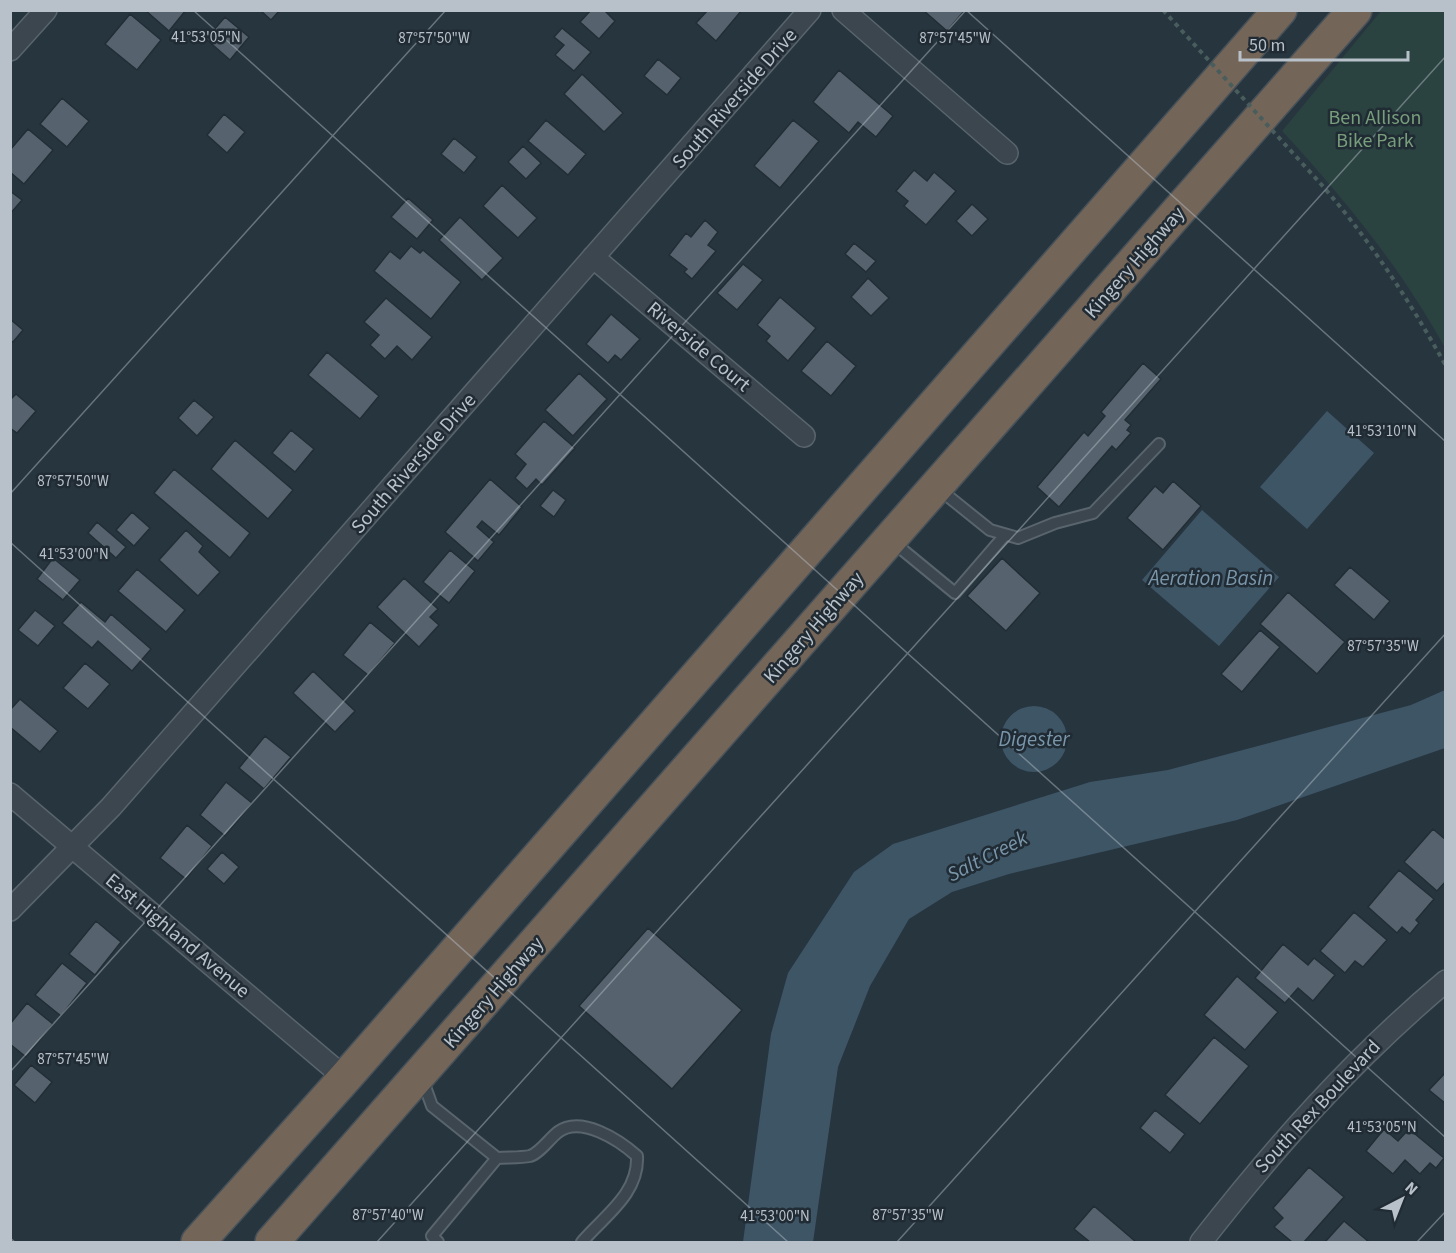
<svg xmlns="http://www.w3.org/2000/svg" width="1456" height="1253" viewBox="0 0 1456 1253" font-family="'Source Sans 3',sans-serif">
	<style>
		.green { fill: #2a4240 }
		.water { fill: #3e5566 }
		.building { fill: #56636e; stroke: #222d36; stroke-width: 1.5 }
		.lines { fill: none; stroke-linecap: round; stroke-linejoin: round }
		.lane-casing { stroke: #59646c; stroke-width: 14 }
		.street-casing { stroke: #59646c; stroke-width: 24 }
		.highway-casing { stroke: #465159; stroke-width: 36 }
		.path { stroke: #495d5d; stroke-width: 4; stroke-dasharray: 4.5 4.5; stroke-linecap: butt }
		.lane { stroke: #3b464f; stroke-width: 10 }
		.street { stroke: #3b464f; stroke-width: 21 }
		.highway { stroke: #746559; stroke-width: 33 }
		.path-bridge { stroke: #495d5d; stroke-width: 4; stroke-dasharray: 4.5 4.5; stroke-linecap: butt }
		.ticks { fill: none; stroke: #b8c1c9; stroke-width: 1.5; stroke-opacity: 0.45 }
		.labels { text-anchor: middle; stroke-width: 5; stroke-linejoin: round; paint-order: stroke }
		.street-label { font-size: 20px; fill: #b8c1c9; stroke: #202b34 }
		.park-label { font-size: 20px; fill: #779d7b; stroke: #202b34 }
		.water-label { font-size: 21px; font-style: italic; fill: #7a96aa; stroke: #202b34 }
		.ticks-label { font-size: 15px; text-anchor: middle; fill: #b8c1c9; stroke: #202b34; stroke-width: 5; stroke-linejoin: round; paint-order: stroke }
	</style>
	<rect width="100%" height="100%" fill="#27353f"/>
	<path class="green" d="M1381 11H1445V348C1401 268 1344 198 1282 131Z"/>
	<path class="water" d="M1327 411 1374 453 1307 529 1260 487Z
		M1202 510 1279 577 1219 646 1142 580Z
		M1445 690V748L1237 820 1009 874 952 892 909 919 870 986 838 1067 813 1242H743L771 1034 788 973 854 872 893 844 1090 782 1168 770 1411 705Z
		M1001 739a33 33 0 1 1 66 0a33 33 0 1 1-66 0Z"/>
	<path class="building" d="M145 10H186L169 31Z
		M260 10H280L271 20Z
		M591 10H604L615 21 599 39 580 22Z
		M708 10H742L716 41 696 23Z
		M923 10H965L947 31Z
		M130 14 161 40 137 70 105 44Z
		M225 17 249 37 230 60 206 39Z
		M562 28 591 52 574 71 555 55 564 45 554 37Z
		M658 59 681 78 667 95 644 76Z
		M839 70 893 116 876 137 858 122 849 133 813 102Z
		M582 74 623 113 604 132 564 94Z
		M62 98 89 121 67 147 40 124Z
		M224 114 245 132 227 153 207 135Z
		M546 120 586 154 568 175 528 141Z
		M793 120 819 141 780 188 754 166Z
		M28 129 53 150 24 184 10 172V150Z
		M454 138 477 157 464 173 441 154Z
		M523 146 541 163 526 179 508 162Z
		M914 170 927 181 934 172 956 191 926 225 904 206 908 201 896 191Z
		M502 185 537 218 518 238 483 206Z
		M10 191 22 200 10 214Z
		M408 198 433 220 417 239 391 217Z
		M972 204 988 219 972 236 956 221Z
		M460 217 503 258 482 280 439 240Z
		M705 220 718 232 708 245 716 251 692 279 684 272 687 269 669 255 686 233 691 237Z
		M854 243 876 261 866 272 845 254Z
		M411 246 420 253 423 250 461 282 431 319 374 271 390 251 400 259Z
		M743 264 763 280 737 310 717 293Z
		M868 278 889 298 871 316 851 297Z
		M780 297 816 328 788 361 766 341 770 336 757 325Z
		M386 298 432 337 412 360 397 346 385 359 370 345 379 335 364 322Z
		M611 314 640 339 621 360 615 355 608 363 586 344Z
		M10 319 23 330 13 342 10 340Z
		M827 341 856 366 831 396 801 371Z
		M327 352 379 396 360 419 308 375Z
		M1143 363 1161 379 1125 420 1131 425 1127 430 1131 433 1116 450 1112 446 1059 507 1037 487 1084 432 1088 436 1105 416 1101 412Z
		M579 373 607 399 573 436 545 410Z
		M16 394 36 411 17 433 10 428V400Z
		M194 400 214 417 197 436 178 418Z
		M544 421 575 448 542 485 536 479 527 489 515 478 526 464 515 454Z
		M291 430 314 449 295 472 272 453Z
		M235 440 293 490 268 519 211 469Z
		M174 469 250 533 230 558 154 493Z
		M490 479 522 507 499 535 482 521 477 527 494 542 478 561 445 532Z
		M1173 481 1201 506 1163 550 1127 518 1155 486 1163 493Z
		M553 490 566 500 554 517 540 506Z
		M132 512 150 528 134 546 116 530Z
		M97 522 126 547 116 558 88 533Z
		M186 530 203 546 199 552 220 572 198 596 159 560Z
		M450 550 475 571 449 603 423 582Z
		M53 558 80 580 63 600 37 579Z
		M1002 558 1040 593 1006 631 967 596Z
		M1350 567 1390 601 1374 620 1334 585Z
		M137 569 185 610 166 632 118 591Z
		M404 578 438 609 430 617 439 625 419 647 377 607Z
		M1288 592 1345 642 1317 674 1260 624Z
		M81 602 105 622 111 614 151 649 132 671 98 641 92 648 62 623Z
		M35 610 55 626 38 646 18 630Z
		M370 622 395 643 368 675 343 655Z
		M1260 630 1280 647 1242 692 1221 674Z
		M85 663 110 684 88 709 63 688Z
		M313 671 355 711 335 732 293 693Z
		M20 699 58 731 40 752 10 727V710Z
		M265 736 291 757 264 789 239 768Z
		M226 782 252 803 225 836 200 815Z
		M187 825 212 846 186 879 160 858Z
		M1433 829 1446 840V881L1437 891 1404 862Z
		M222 852 239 867 224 884 207 869Z
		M1399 870 1434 899 1416 920 1419 923 1410 934 1402 927 1397 933 1368 907Z
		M1354 912 1387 940 1363 967 1355 961 1345 973 1320 951Z
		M96 921 121 942 95 975 69 954Z
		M648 928 742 1010 672 1089 579 1006Z
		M1283 944 1308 965 1314 958 1335 975 1313 1001 1298 988 1285 1003 1255 978Z
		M62 963 87 983 61 1016 35 995Z
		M1237 976 1278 1012 1245 1050 1204 1015Z
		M27 1003 53 1024 26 1057 10 1044V1024Z
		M1214 1037 1249 1066 1200 1124 1165 1095Z
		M31 1065 52 1082 35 1103 14 1085Z
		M1446 1072V1104L1429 1090Z
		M1155 1110 1185 1134 1170 1153 1140 1128Z
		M1384 1129 1398 1141 1409 1129 1444 1158 1436 1168 1430 1163 1420 1174 1405 1160 1393 1174 1366 1151Z
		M1309 1167 1344 1197 1304 1242H1292L1274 1227 1283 1218 1273 1208Z
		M1094 1206 1136 1242H1090L1074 1229Z
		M1344 1221 1369 1242H1325Z"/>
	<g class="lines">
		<g class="lane-casing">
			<path id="lane" d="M939 489 990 530 1018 538 1055 523 1093 513 1159 444
				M893 542 955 593 1005 535
				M423 1081 432 1106 497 1158C507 1157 520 1158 530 1156 540 1153 549 1139 558 1132 581 1115 619 1140 637 1156 639 1194 604 1216 582 1242
				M438 1242 432 1236 497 1158"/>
		</g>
		<g class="street-casing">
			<path id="street" d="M843 10 1007 153
				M10 50 46 10
				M593 257 804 436
				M10 794 345 1078
				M10 910 111 807 810 10
				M1201 1242C1275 1147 1353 1059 1446 981"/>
		</g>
		<g class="highway-casing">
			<path id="highway" d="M198 1242 345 1078 1280 10
				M272 1242 1355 10"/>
		</g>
		<path class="path" d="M1320 183C1370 240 1409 300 1446 366"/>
		<use href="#lane" class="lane"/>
		<use href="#street" class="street"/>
		<use href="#highway" class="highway"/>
		<path class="path-bridge" d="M1163 10 1320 183"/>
	</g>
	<path class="ticks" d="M193 10 1446 1138M966 10 1446 442M10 494 446 10M10 542 788 1242M10 1072 966 10M10 1238 15 1242M377 1242 1446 56M897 1242 1446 633M1417 1242 1446 1211"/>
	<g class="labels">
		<g class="street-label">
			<text transform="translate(734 98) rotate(-49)" y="7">South Riverside Drive</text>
			<text transform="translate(1134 262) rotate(-49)" y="7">Kingery Highway</text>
			<text transform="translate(699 346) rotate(40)" y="7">Riverside Court</text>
			<text transform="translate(413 463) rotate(-49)" y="7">South Riverside Drive</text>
			<text transform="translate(813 627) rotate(-49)" y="7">Kingery Highway</text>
			<text transform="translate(178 935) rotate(40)" y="7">East Highland Avenue</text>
			<text transform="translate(493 992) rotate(-49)" y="7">Kingery Highway</text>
			<text transform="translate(1317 1106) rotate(-47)" y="7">South Rex Boulevard</text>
		</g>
		<g class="park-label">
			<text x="1375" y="124">Ben Allison<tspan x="1375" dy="23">Bike Park</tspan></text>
		</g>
		<g class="water-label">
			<text x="1211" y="585">Aeration Basin</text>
			<text x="1034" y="746">Digester</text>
			<text transform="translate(987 856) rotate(-27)" y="7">Salt Creek</text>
		</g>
	</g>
	<g class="ticks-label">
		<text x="206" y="42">41°53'05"N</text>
		<text x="434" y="43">87°57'50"W</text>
		<text x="955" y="43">87°57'45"W</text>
		<text x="1382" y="436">41°53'10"N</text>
		<text x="73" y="486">87°57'50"W</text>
		<text x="74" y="559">41°53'00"N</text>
		<text x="1383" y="651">87°57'35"W</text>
		<text x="73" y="1064">87°57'45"W</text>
		<text x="1382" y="1132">41°53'05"N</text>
		<text x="388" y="1220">87°57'40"W</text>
		<text x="908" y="1220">87°57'35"W</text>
		<text x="775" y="1221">41°53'00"N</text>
	</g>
	<rect width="1456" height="1253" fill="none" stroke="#b8c1c9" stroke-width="24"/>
	<g transform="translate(1402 1199) rotate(42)" stroke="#202b34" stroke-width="4.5" paint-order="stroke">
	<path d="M0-4.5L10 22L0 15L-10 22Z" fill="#b8c1c9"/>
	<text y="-9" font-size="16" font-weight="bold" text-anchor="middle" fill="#b8c1c9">N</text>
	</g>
	<path d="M1240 51v9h168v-9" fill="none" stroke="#b8c1c9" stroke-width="3"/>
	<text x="1249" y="51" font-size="18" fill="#b8c1c9" stroke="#202b34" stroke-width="4.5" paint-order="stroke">50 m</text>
</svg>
